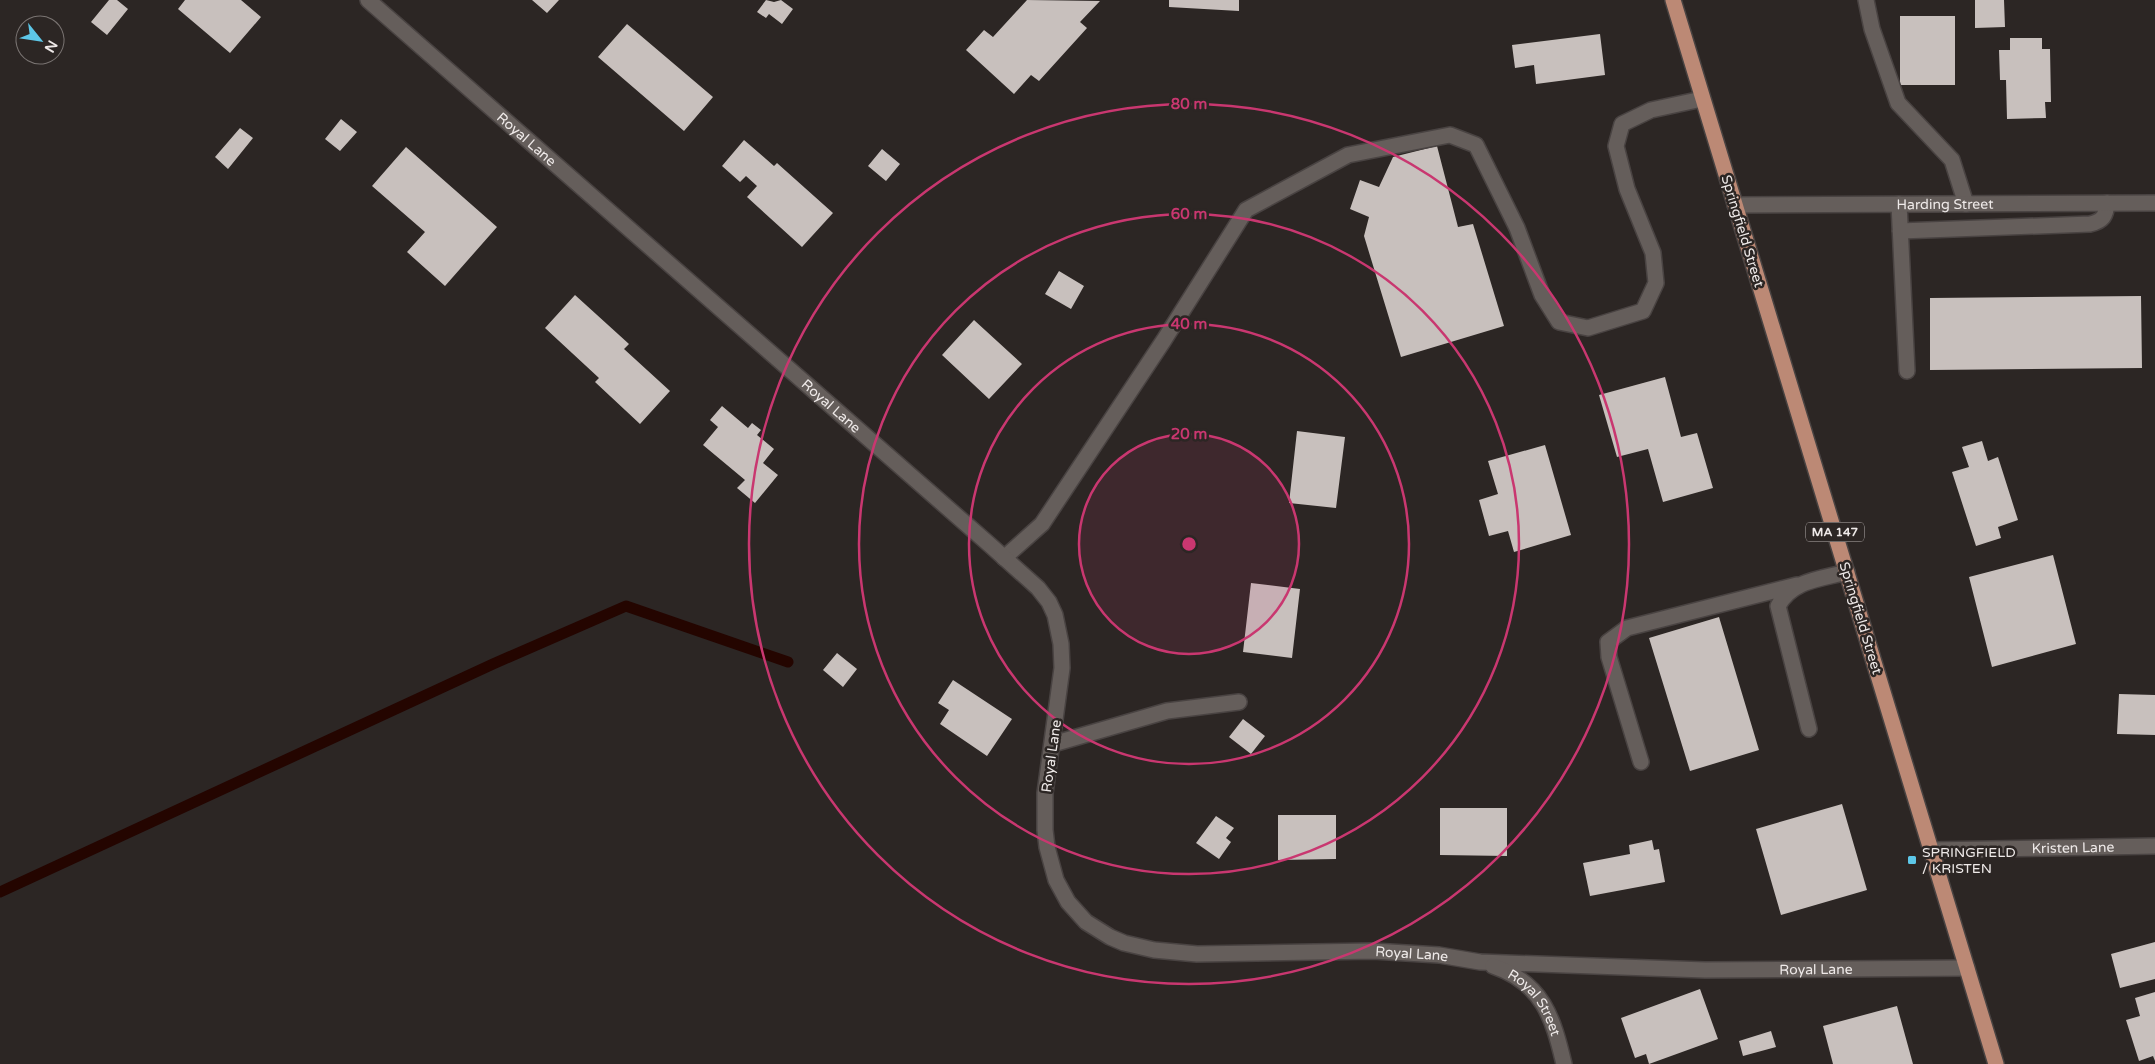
<svg xmlns="http://www.w3.org/2000/svg" width="2155" height="1064" viewBox="0 0 2155 1064" font-family="'Varela Round',sans-serif">
	<style>
		.lines { fill: none; stroke-linecap: round; stroke-linejoin: round }
		.stream { stroke: #240500; stroke-width: 11 }
		.building { fill: #c8c0bd }
		.lane-casing { stroke: #494342; stroke-width: 18 }
		.street-casing { stroke: #494342; stroke-width: 18 }
		.primary-casing { stroke: #494342; stroke-width: 18 }
		.lane { stroke: #655e5b; stroke-width: 15 }
		.street { stroke: #655e5b; stroke-width: 15 }
		.primary { stroke: #bc8975; stroke-width: 15 }
		.ring { fill: none; stroke: #c93770; stroke-width: 2.5 }
		.poi-dot { fill: #5dc7e8; stroke: #2c2624; stroke-width: 2 }
		.labels { text-anchor: middle; stroke-width: 5; stroke-linejoin: round; paint-order: stroke }
		.shield { fill: #2c2624; stroke: #b4aead; stroke-width: 1 }
		.shield-label { font-size: 12px; font-weight: bold; fill: #eee9e8 }
		.street-label { font-size: 14px; fill: #eee9e8; stroke: #2c2624 }
		.poi-label { font-size: 14px; fill: #eee9e8; stroke: #2c2624; text-anchor: start }
		.centre { fill: #c93770; stroke: #2c2624; stroke-width: 2.5 }
		.ring-label { font-size: 15px; text-anchor: middle; font-weight: bold; fill: #c93770; stroke: #2c2624; stroke-width: 5; stroke-linejoin: round; paint-order: stroke }
	</style>
	<rect width="100%" height="100%" fill="#2c2624"/>
	<g class="lines">
		<path class="stream" d="M0 892 493 664 626 606 788 662"/>
	</g>
	<path class="building" d="M109 0H117L128 9 107 35 91 22Z
		M185 0H241L261 17 230 53 178 9Z
		M532 0H559L547 13Z
		M766 0 774 2 781 0 793 9 782 24 769 14 766 18 757 12Z
		M1027 0 1100 1 1080 22 1087 28 1039 81 1031 75 1014 94 966 50 984 30 993 37Z
		M1169 0H1239V11L1169 7Z
		M1975 0H2004L2005 27 1975 28Z
		M1900 16H1955V85H1900Z
		M627 24 713 97 684 131 598 57Z
		M1600 34 1605 75 1536 84 1534 65 1515 68 1512 45Z
		M2010 38H2042V49H2050L2051 102H2045L2046 118 2007 119 2006 80H2000L1999 50H2010Z
		M341 119 357 132 340 151 325 139Z
		M240 128 253 138 228 169 215 157Z
		M744 140 774 166 777 163 833 213 802 247 747 197 757 186 746 176 740 182 722 166Z
		M1437 146 1458 227 1473 224 1504 326 1401 357 1364 236 1369 217 1350 209 1360 180 1379 187 1393 157Z
		M406 147 497 227 445 286 407 252 425 232 372 186Z
		M882 149 900 164 886 181 868 166Z
		M1059 271 1084 286 1071 309 1045 294Z
		M575 295 629 344 624 349 670 391 640 424 595 382 599 378 545 328Z
		M2141 296 2142 368 1930 370V298Z
		M974 320 1022 364 989 399 942 355Z
		M1665 377 1681 437 1697 433 1713 488 1663 502 1648 449 1617 457 1599 395Z
		M722 406 748 428 752 423 761 430 757 435 774 449 763 463 778 475 755 503 737 488 745 480 703 445 718 427 710 420Z
		M1297 431 1345 437 1336 508 1289 503Z
		M1982 441 1988 461 1998 457 2018 520 1998 527 2001 538 1976 546 1952 472 1969 467 1962 447Z
		M1545 445 1571 535 1514 552 1508 531 1489 536 1479 500 1498 494 1488 461Z
		M2053 555 2076 644 1992 667 1969 577Z
		M1251 583 1300 589 1292 658 1243 652Z
		M1719 617 1759 750 1690 771 1649 638Z
		M837 653 857 669 843 687 823 670Z
		M953 680 1012 719 987 756 940 724 949 710 938 703Z
		M2119 694 2155 695V735L2117 734Z
		M1243 719 1265 736 1251 754 1229 737Z
		M1842 804 1867 890 1781 915 1756 829Z
		M1440 808H1507V856L1440 855Z
		M1278 815H1336V859L1278 860Z
		M1216 816 1234 828 1226 838 1231 842 1219 859 1196 843Z
		M1652 840 1654 850 1659 849 1665 882 1590 896 1583 863 1630 854 1629 845Z
		M2155 942V979L2120 988 2111 954Z
		M1700 989 1718 1039 1649 1064 1646 1054 1635 1058 1621 1018Z
		M2155 992V1061L2153 1056 2139 1061 2126 1020 2140 1016 2135 998Z
		M1897 1006 1913 1064H1833L1823 1026Z
		M1771 1031 1776 1047 1743 1056 1739 1041Z"/>
	<g class="lines">
		<g class="lane-casing">
			<path id="lane" d="M1866 0 1872 29 1898 103 1952 160 1966 204
				M1899 204 1907 371
				M1900 231 2090 224C2103 221 2106 216 2107 203
				M1004 558 1042 524 1164 340 1246 210 1348 155 1450 135 1476 145 1517 228 1542 295 1559 322 1588 328 1643 311 1656 283 1653 253 1627 189 1616 146 1622 124 1651 110 1702 99
				M1809 729 1778 606C1792 580 1821 579 1847 572
				M1053 744 1167 711 1239 702
				M1641 762 1609 657 1608 642 1627 628 1797 585"/>
		</g>
		<g class="street-casing">
			<g id="street">
				<path id="s1" d="M368 0 990 545 1038 588 1049 602 1055 615 1061 644 1062 668 1045 793V830L1047 847 1056 880 1068 902 1086 922 1110 937 1124 943 1154 950 1197 954 1373 951 1439 955 1480 962 1705 970 1967 968"/>
				<path id="s2" d="M1735 205 2155 203"/>
				<path id="s3" d="M1931 850 2155 846"/>
				<path id="s4" d="M1493 966C1543 983 1553 1018 1564 1064"/>
			</g>
		</g>
		<g class="primary-casing">
			<path id="primary" d="M1673 0 1996 1064"/>
		</g>
		<use href="#lane" class="lane"/>
		<use href="#street" class="street"/>
		<use href="#primary" class="primary"/>
	</g>
	<circle cx="1189" cy="544" r="110" fill="#c93770" fill-opacity=".12"/>
	<g class="ring">
		<circle cx="1189" cy="544" r="110"/>
		<circle cx="1189" cy="544" r="220"/>
		<circle cx="1189" cy="544" r="330"/>
		<circle cx="1189" cy="544" r="440"/>
	</g>
	<rect class="poi-dot" x="1907" y="855" width="10" height="10" rx="2.5"/>
	<g class="labels">
		<rect class="shield" x="1806" y="522.5" width="58" height="19" rx="4"/>
		<g class="shield-label">
			<text x="1835" y="536">MA 147</text>
		</g>
		<g class="street-label">
			<text dy="5" stroke="none"><textPath href="#s1" startOffset="211">Royal Lane</textPath></text>
			<text dy="5" stroke="none"><textPath href="#s2" startOffset="210">Harding Street</textPath></text>
			<text transform="translate(1743 231) rotate(73)" y="5">Springfield Street</text>
			<text dy="5" stroke="none"><textPath href="#s1" startOffset="616">Royal Lane</textPath></text>
			<text transform="translate(1861 618) rotate(73)" y="5">Springfield Street</text>
			<text transform="translate(1051 756) rotate(-82)" y="5">Royal Lane</text>
			<text dy="5" stroke="none"><textPath href="#s3" startOffset="142">Kristen Lane</textPath></text>
			<text dy="5" stroke="none"><textPath href="#s1" startOffset="1576">Royal Lane</textPath></text>
			<text dy="5" stroke="none"><textPath href="#s1" startOffset="1981">Royal Lane</textPath></text>
			<text dy="5" stroke="none"><textPath href="#s4" startOffset="58">Royal Street</textPath></text>
		</g>
		<g class="poi-label">
			<text x="1922" y="857">SPRINGFIELD<tspan x="1922" dy="16">/ KRISTEN</tspan></text>
		</g>
	</g>
	<circle cx="1189" cy="544" r="8" class="centre"/>
	<g class="ring-label">
		<text x="1189" y="109">80 m</text>
		<text x="1189" y="219">60 m</text>
		<text x="1189" y="329">40 m</text>
		<text x="1189" y="439">20 m</text>
	</g>
	<g transform="translate(40 40) rotate(120)"><circle r="24" fill="#2c2624" stroke="#7a7472"/>
	<path d="M0-4L9 19L0 12L-9 19Z" fill="#5dc7e8"/>
	<text y="-8" font-size="14" font-weight="bold" text-anchor="middle" fill="#eee9e8">N</text>
	</g>
</svg>
